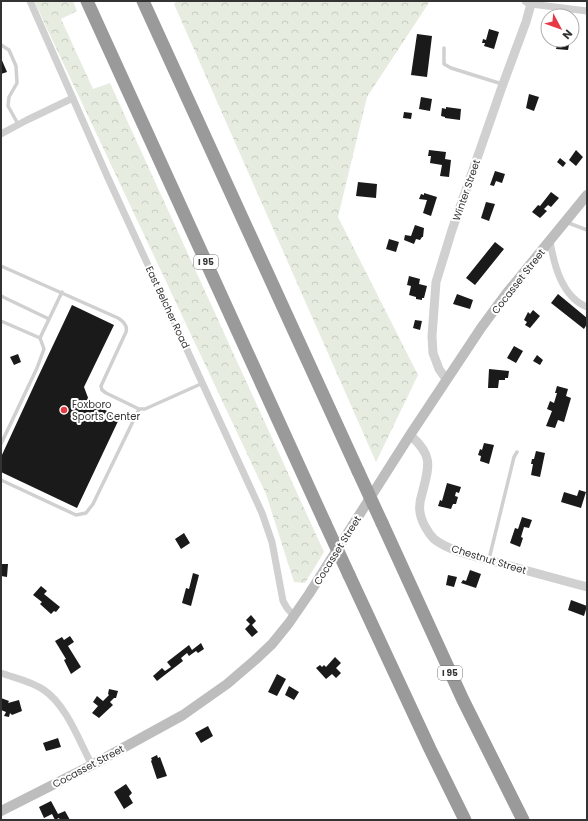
<svg xmlns="http://www.w3.org/2000/svg" width="588" height="821" viewBox="0 0 588 821" font-family="Poppins,sans-serif">
	<style>
		.forest { fill: url(#forest-crowns) }
		.building { fill: #1a1a1a }
		.lines { fill: none; stroke-linecap: round; stroke-linejoin: round }
		.service { stroke: #d0d0d0; stroke-width: 3.5 }
		.minor { stroke: #d0d0d0; stroke-width: 7 }
		.tertiary { stroke: #d0d0d0; stroke-width: 9 }
		.secondary { stroke: #bdbdbd; stroke-width: 10 }
		.motorway { stroke: #9a9a9a; stroke-width: 13 }
		.motorway-bridge { stroke: #9a9a9a; stroke-width: 13 }
		.poi-dot { fill: #e63946; stroke: #fff; stroke-width: 1.5 }
		.labels { text-anchor: middle; stroke-width: 4; stroke-linejoin: round; paint-order: stroke }
		.shield { fill: #fff; stroke: #707070; stroke-width: 1 }
		.shield-label { font-size: 9px; font-weight: bold; fill: #333 }
		.street-label { font-size: 10px; fill: #333; stroke: #fff }
		.poi-label { font-size: 10px; fill: #333; stroke: #fff; text-anchor: start }
	</style>
	<defs>
		<pattern id="forest-crowns" width="20" height="18" patternUnits="userSpaceOnUse"><rect width="20" height="18" fill="#e6ecdf"/><path d="M2 6a3 3 0 1 1 6 0M12 15a3 3 0 1 1 6 0" fill="none" stroke="#c6cbc0"/></pattern>
	</defs>
	<rect width="100%" height="100%" fill="#fff"/>
	<path class="forest" d="M34 1H73L77 11 61 19 93 89 110 83 324 552 305 583 294 582 266 494Z
		M177 1H430L367 97 338 217 418 375 376 462 174 4Z"/>
	<path class="building" d="M489 29 499 32 494 49 484 46 485 43H482L483 39 486 40Z
		M417 34 432 36 427 77 411 75Z
		M554 40H570L568 50 556 49 557 45 553 44Z
		M1 58 7 72 1 74Z
		M529 94 539 97 534 111 526 108Z
		M421 97 432 99 430 111 419 109Z
		M446 107 461 109 460 120 445 118V117L441 116 442 108 446 109Z
		M404 112 412 113 411 119 403 118Z
		M429 150 446 152 445 159 451 160 449 177 440 176 442 165 430 163 431 156H428Z
		M576 150 583 157 576 166 569 160Z
		M560 158 566 163 563 167 557 162Z
		M495 171 505 174 502 183 496 181 494 186 490 185Z
		M358 182 377 184 376 198 356 196Z
		M551 192 559 198 551 207 548 205 544 209 547 211 540 218 532 212 538 205 540 206Z
		M424 193 437 197 431 216 423 213 427 200 419 199 421 194 424 195Z
		M486 202 495 204 489 221 481 218Z
		M415 225 424 228 423 237H422L420 240 416 239 414 244 404 240 405 235 411 236Z
		M389 239 399 242 396 252 386 249Z
		M495 242 504 249 475 285 466 278Z
		M409 276 420 279 419 284 427 286 424 298H422V300L416 299V297L409 295 411 286 407 285Z
		M457 294 473 300 470 309 453 304Z
		M558 294 587 318V324L584 329 551 303Z
		M72 305 114 325 84 387 90 403 120 417 77 508 1 472V457L38 377Z
		M533 310 540 316 530 328 525 325 527 322 524 320 528 312 530 314Z
		M415 320 422 321 420 330 413 328Z
		M514 346 523 351 516 363 507 358Z
		M18 354 21 362 14 365 10 357Z
		M537 355 543 360 540 365 533 361Z
		M489 369 509 371 508 378H505V380H499L498 388H488Z
		M557 386 568 389 566 396 571 398 564 422 558 420 555 428 546 426 552 411 547 409 550 401 554 403 557 393H555Z
		M484 443 494 445 489 464 480 461 481 456 478 455 480 449 482 450Z
		M536 451 545 453 540 477 531 475 533 464H531L532 459H534Z
		M447 483 461 487 459 493 456 492 455 496 458 497 456 504H453L451 509 438 506 440 500 442 501Z
		M579 490 586 492 581 508 561 502 564 492 577 496Z
		M522 517 532 520 529 528 524 527 521 537 523 538 520 547 510 543 515 528 518 529Z
		M184 533 190 543 181 549 175 539Z
		M1 564H8L7 577 1 576Z
		M470 570 481 574 476 588 461 583 463 580 466 581Z
		M193 573 199 575 191 606 182 603 186 588 189 589Z
		M448 575 457 577 454 587 446 585Z
		M41 586 47 591 44 594 60 607 56 612 54 611 51 614 40 604 42 602 33 595Z
		M571 600 587 606 584 616 568 610Z
		M251 615 256 621 252 625 258 632 252 637 245 629 250 624 246 620Z
		M70 636 74 642 68 646 81 667 71 674 64 660 66 659 55 641 62 637 64 640Z
		M201 643 204 649 198 653 196 651 189 656 187 653 181 658 183 661 157 681 153 676 162 668 165 671 171 667 167 662 189 645 192 650Z
		M335 657 341 663 336 668 341 673 336 678 332 674 326 679 316 668 320 665 322 667 324 665 326 667Z
		M277 674 286 679 277 696 268 692Z
		M289 686 299 692 294 700 285 695Z
		M109 689 118 691 116 698H114L110 702 113 705 99 718 92 713 98 706 93 702 97 696 103 701 109 695 108 694Z
		M1 698 9 701 8 703 19 700 22 711 12 715 10 713 9 717 4 716 6 712 1 710Z
		M208 726 213 736 201 743 195 733Z
		M58 738 61 747 46 751 43 743Z
		M157 755 158 758 160 757 167 776 157 779 151 761 152 760 151 758Z
		M126 784 132 793 129 796 133 803 124 809 114 792Z
		M51 801 58 814 65 811 70 820H60L59 818 55 820 52 814 44 818 39 807Z"/>
	<g class="lines">
		<path class="service" d="M1 45 9 50 16 66 17 83 9 97 8 106 18 124
			M444 48V64L451 68 502 84
			M566 222 587 230
			M1 266 118 318C123 321 128 325 126 332L101 386 102 390 106 393 139 409H145L203 383
			M1 296 49 319
			M1 321 40 338 62 292
			M1 444 37 368 44 349 40 338
			M1 480 76 515 86 513 93 504 139 409
			M489 559 514 457 517 452"/>
		<path class="minor" d="M30 1 108 178 262 513 272 542 283 601 287 608 294 616
			M531 4 587 11
			M1 134 27 120 73 98
			M550 241C554 265 562 297 587 307
			M1 673C15 678 31 681 44 690 67 706 79 741 92 765"/>
		<path class="tertiary" d="M446 379 439 369 433 353 432 336 436 282 452 230 503 84 526 22 531 4 526 1
			M410 435C434 456 429 466 422 494 420 500 419 506 420 512 421 521 428 533 434 539 449 551 477 557 496 562 527 571 557 579 587 587"/>
		<path class="secondary" d="M1 811 92 765 183 715 227 684 255 660 272 644 289 623 309 594 410 435 481 328 506 294 587 195"/>
		<path class="motorway" d="M87 1 325 523
			M143 1 358 471
			M382 523 463 700 523 820
			M349 575 430 749 465 820"/>
		<path class="motorway-bridge" d="M358 471 382 523
			M325 523 349 575"/>
	</g>
	<circle class="poi-dot" cx="64" cy="410" r="4"/>
	<g class="labels">
		<g class="shield">
			<rect x="194" y="255" width="24" height="14" rx="3"/>
			<rect x="438" y="666" width="24" height="14" rx="3"/>
		</g>
		<g class="shield-label">
			<text x="206" y="265">I 95</text>
			<text x="450" y="676">I 95</text>
		</g>
		<g class="street-label">
			<text transform="translate(466 190) rotate(-71)" y="4">Winter Street</text>
			<text transform="translate(518 281) rotate(-52)" y="4">Cocasset Street</text>
			<text transform="translate(168 307) rotate(65)" y="4">East Belcher Road</text>
			<text transform="translate(337 550) rotate(-58)" y="4">Cocasset Street</text>
			<text transform="translate(489 559) rotate(17)" y="4">Chestnut Street</text>
			<text transform="translate(88 766) rotate(-28)" y="4">Cocasset Street</text>
		</g>
		<g class="poi-label">
			<text x="72" y="408">Foxboro<tspan x="72" dy="12">Sports Center</tspan></text>
		</g>
	</g>
	<rect width="588" height="821" fill="none" stroke="#333333" stroke-width="4"/>
	<g transform="translate(560 28) rotate(131)"><circle r="19" fill="#ffffff" stroke="#adadad"/>
	<path d="M0-3L7 15L0 10L-7 15Z" fill="#e63946"/>
	<text y="-6" font-size="11" font-weight="bold" text-anchor="middle" fill="#333333">N</text>
	</g>
</svg>
